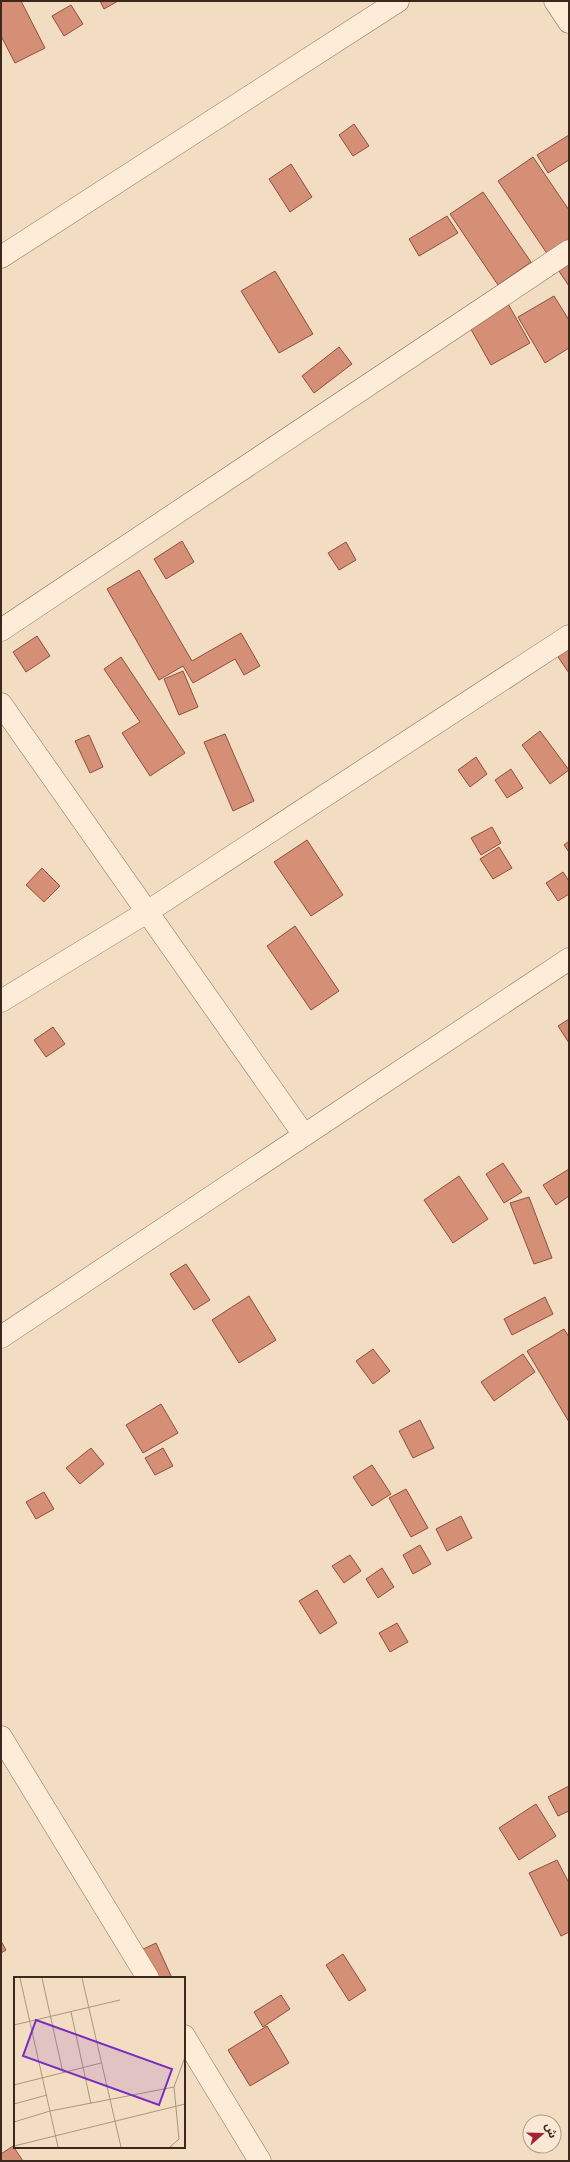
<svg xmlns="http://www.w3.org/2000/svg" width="570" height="2162" viewBox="0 0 570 2162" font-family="'Playfair Display','Noto Sans Arabic',serif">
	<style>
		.building { fill: #d48f76; stroke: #90503b }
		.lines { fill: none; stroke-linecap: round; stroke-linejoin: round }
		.street-casing { stroke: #8f6d58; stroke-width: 23 }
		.street { stroke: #fcecd8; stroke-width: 22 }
		.inset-road { fill: none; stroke: #aa9581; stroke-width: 1 }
		.view { fill: #7b2cbf; fill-opacity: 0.15; stroke: #7b2cbf; stroke-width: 2 }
		.inset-edge { fill: none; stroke: #3d281d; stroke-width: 2 }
	</style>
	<rect width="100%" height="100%" fill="#f2ddc3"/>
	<path class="building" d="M1 1H21L45 48 15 63 1 36Z
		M100 1H118L104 9Z
		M71 5 83 24 64 36 52 16Z
		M354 124 369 146 353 156 339 135Z
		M569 135V160L548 173 537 155Z
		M533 157 569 210V286L498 181Z
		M291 164 312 197 290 212 269 179Z
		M483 192 531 262 498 285 450 214Z
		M447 216 458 233 419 256 409 239Z
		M275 271 313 334 279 353 241 291Z
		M554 296 569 320V348L545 363 518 317Z
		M507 302 530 343 491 365 468 324Z
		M339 347 352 364 314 393 302 376Z
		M182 541 194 562 166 579 154 559Z
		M346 542 356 560 339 570 328 553Z
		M139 570 192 661 241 633 260 666 244 675 235 659 193 683 183 666 159 680 107 589Z
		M37 636 50 656 26 672 13 652Z
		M569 640V673L554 651Z
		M121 657 185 753 150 776 122 733 140 722 104 669Z
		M183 671 198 707 179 715 164 679Z
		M540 731 569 770 550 784 522 745Z
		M225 734 254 801 233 811 204 742Z
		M89 735 103 767 90 773 75 741Z
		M476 757 487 774 470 787 458 770Z
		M511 769 523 788 507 798 495 780Z
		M492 827 501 843 481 855 471 838Z
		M307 840 343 895 311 916 274 862Z
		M569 841V852L564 845Z
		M499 847 512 868 493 879 480 859Z
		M42 868 60 886 44 902 26 885Z
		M563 872 569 881V894L558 901 546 883Z
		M295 926 339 991 311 1010 267 946Z
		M569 1019V1043L558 1026Z
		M53 1027 65 1044 46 1057 34 1040Z
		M503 1163 522 1192 504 1203 486 1174Z
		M569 1169V1196L556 1205 543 1185Z
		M459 1176 488 1219 453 1243 424 1200Z
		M529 1197 552 1258 534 1264 510 1203Z
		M186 1264 210 1300 194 1310 170 1274Z
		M249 1296 276 1340 239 1363 212 1320Z
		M545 1297 553 1314 512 1335 504 1319Z
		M564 1329 569 1337V1422L527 1351Z
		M373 1349 390 1371 373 1384 356 1361Z
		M523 1354 535 1372 494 1401 481 1382Z
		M161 1404 178 1433 143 1453 126 1425Z
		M420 1420 434 1448 413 1458 399 1431Z
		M91 1448 104 1464 80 1484 66 1468Z
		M163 1448 173 1466 155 1475 145 1458Z
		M372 1465 391 1494 372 1506 353 1477Z
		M406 1489 428 1528 411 1537 389 1498Z
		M44 1492 54 1509 36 1519 26 1502Z
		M461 1516 472 1538 447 1551 436 1529Z
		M420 1545 431 1564 413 1574 403 1555Z
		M350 1555 361 1571 344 1583 332 1566Z
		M382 1568 394 1587 378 1598 366 1579Z
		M317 1590 337 1623 320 1634 299 1601Z
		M397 1623 408 1642 390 1652 379 1633Z
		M569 1786V1811L558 1816 548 1797Z
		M536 1804 556 1836 519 1860 499 1828Z
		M557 1860 569 1883V1932L561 1936 529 1873Z
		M1 1941 6 1950 1 1953Z
		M156 1943 172 1978H149L137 1952Z
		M343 1954 366 1990 349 2001 326 1965Z
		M281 1995 290 2009 263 2027 254 2012Z
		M267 2026 289 2063 250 2086 228 2050Z
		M13 2146 23 2161H1V2154Z"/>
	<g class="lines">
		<g class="street-casing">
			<path id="street" d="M555 1 569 22
				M1 257 398 1
				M1 630 569 251
				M1 704 304 1135
				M1 1001 147 912 569 636
				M1 1337 569 959
				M1 1737 148 1978
				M184 2036 260 2161"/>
		</g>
		<use href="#street" class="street"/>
	</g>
	<g transform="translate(14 1977)">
		<rect width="171" height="171" fill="#f2ddc3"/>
		<path class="inset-road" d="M6 1 44 170M28 1 49 96M68 1 107 170M57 35 77 127M0 48 106 23M0 108 87 86M0 127 33 118M0 145 36 134 160 110M0 169 171 127M156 170 165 162 160 110 171 80"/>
		<path class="view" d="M22 43 158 92 145 128 9 79Z"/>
		<rect width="171" height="171" class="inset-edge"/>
	</g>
	<rect width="570" height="2162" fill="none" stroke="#3d281d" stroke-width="4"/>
	<g transform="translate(542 2134) rotate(70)"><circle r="19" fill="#f9e9d4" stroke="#ae9c8b"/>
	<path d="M0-3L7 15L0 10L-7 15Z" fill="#a42236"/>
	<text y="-6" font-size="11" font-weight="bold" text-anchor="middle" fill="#3d281d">ش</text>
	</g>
</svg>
